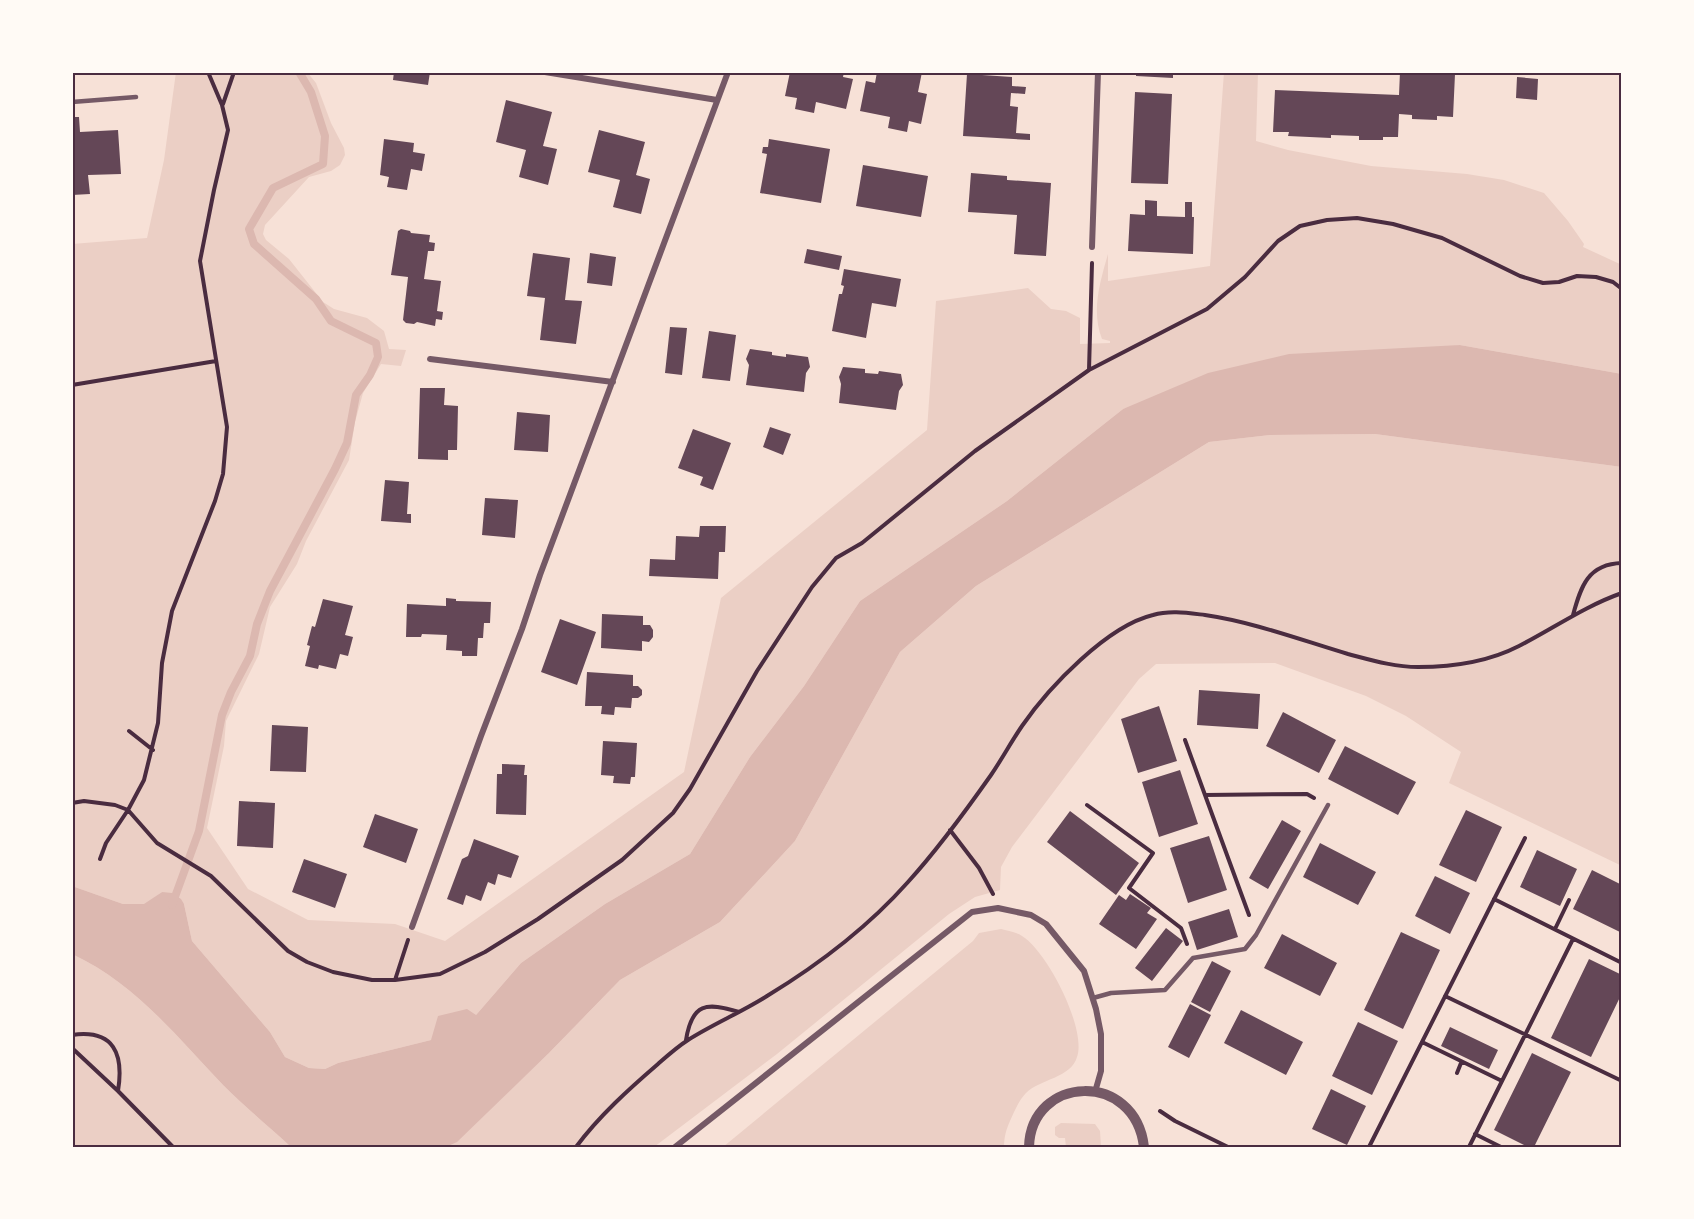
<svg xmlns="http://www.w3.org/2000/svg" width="1694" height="1219" viewBox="0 0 1694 1219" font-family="Manrope,sans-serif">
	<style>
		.green { fill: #ebcfc5 }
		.water { fill: #dcb8b0 }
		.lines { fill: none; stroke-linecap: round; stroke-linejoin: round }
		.stream { stroke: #dcb8b0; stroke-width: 8 }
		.building { fill: #644757 }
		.path { stroke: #4a2c40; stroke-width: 4 }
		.service { stroke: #755966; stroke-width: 4.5 }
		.minor { stroke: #755966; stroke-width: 6 }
		.tertiary { stroke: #755966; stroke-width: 10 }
		.neatline { fill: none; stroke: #4a2c40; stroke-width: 2 }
	</style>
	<rect width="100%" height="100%" fill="#f7e1d7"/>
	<path class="green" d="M176 72H307L316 83 331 123 344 148 345 155 340 165 331 171 309 177 265 225 263 234 266 240 289 259 323 302 334 309 367 318 384 331 389 349 406 350 401 366 381 364 363 393 355 422 349 460 306 541 297 564 270 607 259 654 226 721 224 746 207 828 248 889 308 920 395 924 445 941 684 772 721 598 927 430 936 301 1028 288 1051 309 1066 311 1080 318V344L1110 343V341L1102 339C1091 311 1100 282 1108 254V281L1210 266 1224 72H1258L1256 141 1288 150 1371 166 1467 174 1504 180 1544 193 1568 221 1584 244 1583 247 1622 265V374L1460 345 1123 409 1007 501 860 601 804 686 750 757 690 854 605 904 521 963 476 1015 431 1040 338 1063 325 1069 309 1068 285 1057 270 1032 192 941 184 904 162 892 144 905 123 904 72 886V244L147 238 164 160Z
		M1375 434 1622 467V866L1449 783 1461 752 1406 716 1366 696 1275 663 1156 664 1139 679 1012 847 1001 867 1000 890 975 897 949 914 777 1054 654 1147H446L457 1141 549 1053 620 980 720 922 795 841 900 652 976 586 1209 442 1270 435Z
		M1001 929C1007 931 1017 932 1022 936 1047 951 1087 1029 1077 1057 1071 1078 1040 1079 1026 1093 1019 1100 1014 1112 1010 1121 1006 1130 1004 1137 1004 1147H723L973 941 979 933Z
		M72 954C136 984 175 1035 223 1085 245 1107 268 1126 291 1147H72Z
		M1061 1123 1095 1124 1100 1131 1101 1147H1066L1065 1138H1059L1055 1135V1127Z"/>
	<path class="water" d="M1460 345 1622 374V467L1375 434 1270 435 1209 442 976 586 900 652 795 841 720 922 620 980 549 1053 457 1142 446 1147H291C268 1126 245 1107 223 1085 175 1035 136 984 72 954V886L123 904H144L162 892 172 893 181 899 184 904 192 941 270 1032 285 1057 309 1068 325 1069 338 1063 431 1040 438 1016 467 1009 476 1015 521 963 605 904 690 854 750 757 804 686 860 601 1007 501 1123 409 1208 373 1289 354Z"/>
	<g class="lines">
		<path class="stream" d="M172 905 199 831 222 715 231 692 250 656 257 624 270 591 335 469 347 443 356 395 370 375 378 357 376 343 331 321 316 299 254 244 249 229 273 188 323 164 325 136 311 92 299 72"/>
	</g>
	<path class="building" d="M394 72H430L428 85 393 80Z
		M790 72H844L843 77 853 79 846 109 816 102 814 113 795 109 797 98 785 96Z
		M877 72H922L918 92 927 94 921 124 909 121 907 132 888 128 890 117 860 111 866 81 875 83Z
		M1136 72H1188V75H1173V78L1136 76Z
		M1400 72 1455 74 1453 117 1437 116V120L1412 119V115L1399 114 1398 137H1383V140H1359V136L1331 135V138L1288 136 1289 132H1273L1275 90 1399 95Z
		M967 74 1012 77V86L1026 87 1025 94 1011 93 1010 106 1018 107 1016 133 1030 134V140L963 136Z
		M1517 77 1538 79 1537 100 1516 98Z
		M1135 92 1172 94 1168 184 1131 183Z
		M506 100 552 112 543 146 557 149 548 185 519 177 526 150 496 142Z
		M72 117H79L80 132 118 130 121 174 88 175 90 194 72 195Z
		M599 130 645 142 636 175 650 179 641 214 613 207 620 180 588 172Z
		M384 139 414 143 413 152 425 154 422 171 411 169 407 190 387 187 389 177 380 175Z
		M769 139 830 149 821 203 760 193 767 154 762 153 763 147H768Z
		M863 165 928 176 921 217 856 206Z
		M971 173 1007 176V180L1051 183 1046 256 1014 254 1017 215 968 212Z
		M1145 200 1157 201V216L1185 217V202H1192V217H1194L1193 254 1128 251 1130 214 1145 215Z
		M401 229 410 231 411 233 430 235 429 242 435 243 434 251H428L424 279 441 281 437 311 443 312 442 320 436 319 435 326 417 322 414 324 406 323 403 320 408 277 391 275 398 231Z
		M807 249 842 256 839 270 804 263Z
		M533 253 570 258 565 300 582 301 576 344 540 340 545 298 527 296Z
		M590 253 616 257 612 286 587 283Z
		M844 269 901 279 896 307 872 303 866 338 832 331 839 294H842L844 286 841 285Z
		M670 327 687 328 682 375 665 373Z
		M709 331 736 335 730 381 702 378Z
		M750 349 772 352V355L786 357V354L808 357 810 367 806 373 804 392 746 385 749 365 746 359Z
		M843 367 865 369V373L878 374 879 371 901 374 903 385 899 391 896 410 839 403 841 384 839 377Z
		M420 388H445L444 405 458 406 457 450H448V460L418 459Z
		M517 412 550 415 548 452 514 450Z
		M770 427 791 434 783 455 763 447Z
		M693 429 731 443 713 490 700 485 703 477 678 468Z
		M385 480 409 482 407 514H411V523L381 521Z
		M485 498 518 500 515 538 482 535Z
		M700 526H726L725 552H719L718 579 649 576 650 559 675 560 676 536 699 537Z
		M446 598 456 599V601L491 602 490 623H484L483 638H478L477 656H462V651L446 650 447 635 422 634 421 637H406L407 604 446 606Z
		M323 599 353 606 345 635 353 637 348 656 340 654 336 669 319 665 318 669 305 666 310 646 307 645 312 626 315 627Z
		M602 614 643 616V625H650L653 630V637L649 642 642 641V651L601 648Z
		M560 619 596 632 577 685 541 672Z
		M587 672 633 675V686H638L642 690V695L638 698H632L631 708 615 707 614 715 601 714 602 706H585Z
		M1199 690 1260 694 1258 729 1197 725Z
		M1159 706 1177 761 1138 773 1121 719Z
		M1283 712 1336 740 1319 773 1266 746Z
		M272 725 308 727 306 772 270 771Z
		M603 741 637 743 635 777H631L630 784 613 783 614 776 601 775Z
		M1345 746 1416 782 1398 815 1328 779Z
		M502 764 525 765 524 775H527L526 815 496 814 497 774H502Z
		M1180 770 1198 824 1159 837 1142 782Z
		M239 801 275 803 273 848 237 846Z
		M1466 810 1502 827 1476 882 1439 865Z
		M1070 811 1139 863 1116 895 1047 842Z
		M375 814 418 829 406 863 363 847Z
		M1282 820 1301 831 1268 889 1249 878Z
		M1209 836 1227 890 1188 903 1170 848Z
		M474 839 519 856 511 878 498 874 495 885 488 882 481 901 466 895 463 905 447 899 462 859 468 856Z
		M1320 843 1376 872 1358 905 1303 877Z
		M1537 850 1577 869 1560 906 1520 887Z
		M304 859 347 874 335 908 292 892Z
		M1592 870 1622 885V933L1573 909Z
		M1435 876 1470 893 1450 934 1415 916Z
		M1130 894 1151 908 1147 913 1157 919 1136 949 1099 924 1119 895 1126 900Z
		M1229 909 1238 937 1197 950 1188 922Z
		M1166 928 1183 941 1152 981 1135 968Z
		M1401 932 1440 950 1403 1029 1364 1010Z
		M1282 934 1337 963 1320 996 1264 968Z
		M1589 959 1622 975V993L1591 1057 1551 1038Z
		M1212 961 1231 971 1210 1012 1191 1002Z
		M1190 1004 1211 1015 1189 1058 1168 1047Z
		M1241 1010 1303 1042 1286 1075 1224 1043Z
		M1358 1022 1398 1041 1372 1095 1332 1076Z
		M1450 1027 1498 1050 1489 1069 1441 1046Z
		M1532 1053 1571 1072 1534 1147H1528L1494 1130Z
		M1331 1089 1366 1106 1347 1145 1312 1129Z"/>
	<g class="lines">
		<path class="path" d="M223 104 234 72
			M1089 370 1092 263
			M72 385 216 361
			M1573 615C1581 586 1588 564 1622 563
			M129 731 153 750
			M1185 740 1205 795
			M72 803 84 801 115 805 128 810 157 843 211 876 288 951 307 962 333 972 372 980H395L440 974 485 952 538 919 622 860 673 813 690 789 757 671 812 587 836 558 862 543 975 451 1089 370 1207 309 1245 277 1278 241 1300 226 1327 220 1357 218 1393 224 1442 238 1520 276 1543 283 1559 282 1577 276 1596 277 1613 282 1622 289
			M1087 805 1153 853 1129 888 1181 928 1187 944
			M950 830 979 868 993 894
			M100 859 106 843 128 810 144 780 158 723 162 663 172 611 215 501 223 474 227 427 200 261 214 190 228 130 222 105 208 72
			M1494 899 1622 963
			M1249 915 1205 795 1307 794 1314 798
			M1555 929 1569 900
			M395 980 408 940
			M1445 996 1622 1081
			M72 1035C114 1029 124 1054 118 1091
			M686 1040C692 1003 706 1002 739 1012
			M1422 1042 1502 1081
			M72 1048 118 1091 173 1147
			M1457 1073 1461 1063
			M1160 1111 1175 1121 1228 1147
			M1475 1134 1501 1147
			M576 1147C599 1116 629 1089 658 1064 667 1056 677 1047 688 1040 713 1024 742 1012 767 996 818 965 868 927 908 882 938 849 965 812 991 775 1002 759 1011 742 1022 726 1049 687 1107 626 1153 615 1170 610 1188 613 1205 615 1253 622 1301 640 1348 654 1371 660 1394 667 1418 667 1452 667 1488 662 1519 646 1554 628 1585 606 1622 593
			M1369 1147 1525 838
			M1469 1147 1573 939"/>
		<path class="service" d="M72 102 136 97
			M1093 998 1111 993 1165 990 1193 958 1245 949 1256 935 1328 805"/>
		<path class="minor" d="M545 72 717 100
			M1092 247 1098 72
			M430 359 613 382
			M412 927 481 736 522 629 540 575 728 72
			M675 1147 972 912 998 908 1031 915 1046 924 1084 971 1096 1009 1101 1034V1071L1095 1092"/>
		<path class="tertiary" d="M1029 1147C1031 1075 1135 1070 1144 1147"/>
	</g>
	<rect width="1694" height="1219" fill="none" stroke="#fffaf5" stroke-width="147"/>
	<rect x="74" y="74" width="1546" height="1072" class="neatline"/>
</svg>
